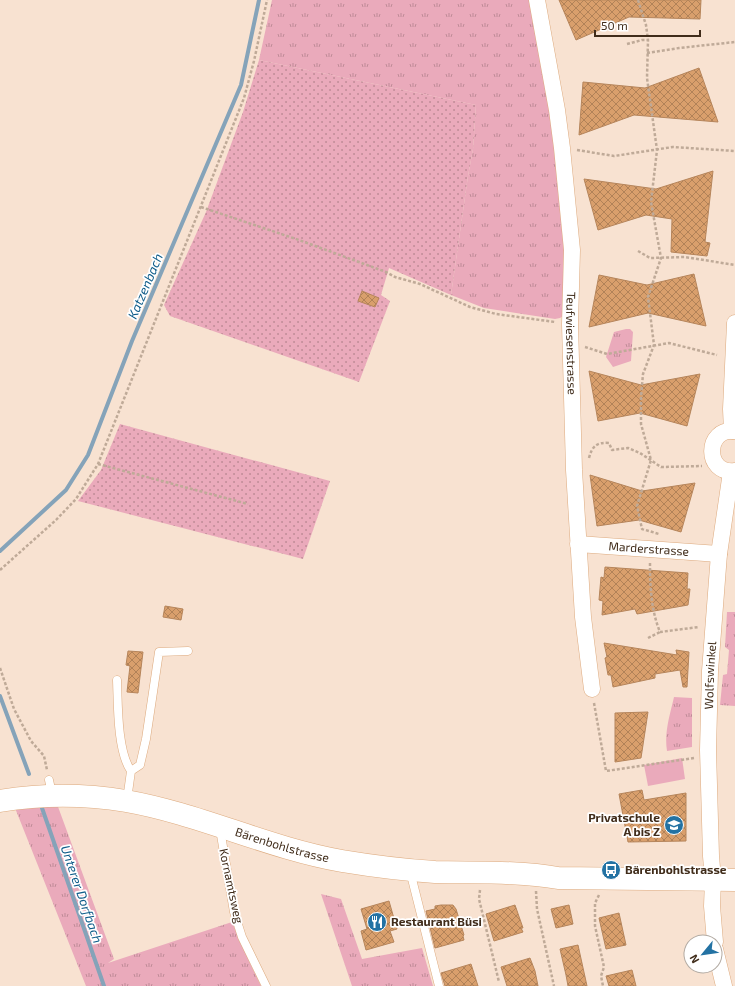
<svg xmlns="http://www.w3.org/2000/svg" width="735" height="986" viewBox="0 0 735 986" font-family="'Exo 2',sans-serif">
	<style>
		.grass { fill: url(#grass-tufts) }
		.garden { fill: url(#garden-dots) }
		.pitch { fill: #eaaabb }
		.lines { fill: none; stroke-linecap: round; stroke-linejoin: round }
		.stream { stroke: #85a3b9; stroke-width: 4 }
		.building { fill: url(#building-cross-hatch); stroke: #b6855b }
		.lane-casing { stroke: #ddaa7e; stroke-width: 9 }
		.street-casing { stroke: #ddaa7e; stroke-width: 17 }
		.secondary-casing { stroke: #ddaa7e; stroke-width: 23 }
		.path { stroke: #bfaa98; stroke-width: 2.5; stroke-dasharray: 3 2; stroke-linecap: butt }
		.lane { stroke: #fff; stroke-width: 8 }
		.street { stroke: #fff; stroke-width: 16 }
		.secondary { stroke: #fff; stroke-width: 22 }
		.labels { text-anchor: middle; stroke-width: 3.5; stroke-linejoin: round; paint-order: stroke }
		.street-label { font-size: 12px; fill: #402c1a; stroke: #fff }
		.poi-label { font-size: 12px; font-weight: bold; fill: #402c1a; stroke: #fff; text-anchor: start }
		.water-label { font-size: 13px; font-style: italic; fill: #105d8a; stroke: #fff }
	</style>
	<defs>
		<pattern id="grass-tufts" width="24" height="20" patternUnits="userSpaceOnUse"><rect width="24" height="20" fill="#eaaabb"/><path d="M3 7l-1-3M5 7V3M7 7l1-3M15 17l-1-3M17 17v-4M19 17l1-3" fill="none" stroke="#bf8b97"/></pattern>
		<pattern id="garden-dots" width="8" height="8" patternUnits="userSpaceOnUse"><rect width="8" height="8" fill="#eaaabb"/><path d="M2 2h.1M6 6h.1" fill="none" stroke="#bf8b97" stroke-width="1.8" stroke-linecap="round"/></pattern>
		<pattern id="building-cross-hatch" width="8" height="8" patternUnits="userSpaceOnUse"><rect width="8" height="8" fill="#d99f6c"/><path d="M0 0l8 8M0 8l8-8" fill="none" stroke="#b18258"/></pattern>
	</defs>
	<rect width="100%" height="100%" fill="#f8e2d1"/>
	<path class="grass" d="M272 0H532L567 222 563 316 560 318 555 319 484 308 451 295 468 176 473 149 476 105 259 60Z
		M626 329H630L633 332 631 361 613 367 606 357 614 332Z
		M727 612H735V706L720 705 723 675 727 674 729 650 725 647Z
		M674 697 692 698V747L667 751C664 732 670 715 674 697Z
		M57 804 114 959 108 963 232 922 250 963 261 986H86L15 808Z
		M321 894 341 899 362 959 422 948 433 986H352Z"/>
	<path class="garden" d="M259 60 476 105 473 149 468 176 451 295 389 268 381 295 390 301 359 382 170 316 164 305 206 212 243 112Z
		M120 424 330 481 303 559 78 501 101 470Z"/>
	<path class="pitch" d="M682 758 685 779 648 786 644 765Z"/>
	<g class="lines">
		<path class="stream" d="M0 551 66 490 88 455 132 341 241 85 259 0
			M0 696 29 774
			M42 808 104 986"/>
	</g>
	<path class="building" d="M559 0H701L700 19 629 17 576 40Z
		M699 68 718 122 634 115 579 135 583 82 645 88Z
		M713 171 705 242 710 243 707 256 671 252 672 219 646 215 598 230 584 179 656 189Z
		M694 274 706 326 648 313 589 327 599 275 647 285Z
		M362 291 379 298 375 307 358 301Z
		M589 371 641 385 700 374 687 426 640 413 598 421Z
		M590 475 642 491 695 483 681 532 639 520 597 526Z
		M605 567 688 573 687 589H690L688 605 637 614 635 609 602 615 603 601 599 600 601 577 604 578Z
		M165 606 183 609 181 620 163 617Z
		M604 643 677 655 676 650 689 652 687 687H683L680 670 655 674V678L613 687 611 675H608L605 658 607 657Z
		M128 651 143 652 138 693 127 692 130 666 126 665Z
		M648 712 641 758 615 762V713Z
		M642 790 644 800 686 793V841L628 842 619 794Z
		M389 901 397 929 390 931 394 942 366 950 361 931 367 929 361 909Z
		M441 905H453L456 909 464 935 463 936 464 940 435 948 426 911 435 909V906Z
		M515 905 523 928H521L523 932 494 941 486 914Z
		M569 905 573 924 556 928 551 909Z
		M619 913 626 945 606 949 599 918Z
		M578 945 587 986H568L566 975 560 949Z
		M530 958 535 971 538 986H507L501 967Z
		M471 964 478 986H445L441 973Z
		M632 970 636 986H609L606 976Z"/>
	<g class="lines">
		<g class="lane-casing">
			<path id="lane" d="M117 680C118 704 117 751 131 771
				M49 780 52 794
				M127 800 131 771 140 765 146 739 159 652 188 651
				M220 829 234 912 242 937 266 986
				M410 871 439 986"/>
		</g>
		<g class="street-casing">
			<g id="street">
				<path id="s1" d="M537 0 557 110 562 148 572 250 570 324 574 470 583 617 592 689"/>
				<path d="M732 431 731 409 735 323"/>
				<path d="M735 431C705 427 704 475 735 471"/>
				<path id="s2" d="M578 544 719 554"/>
				<path id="s3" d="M715 942 712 906 713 880 711 856 708 750 710 671 719 554 731 472"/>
				<path d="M715 949 724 986"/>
			</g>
		</g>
		<g class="secondary-casing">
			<g id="secondary">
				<path id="s4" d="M0 801C42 794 84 794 126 801 200 814 268 848 342 861 372 866 404 870 435 872 476 873 517 871 558 878L735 880"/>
			</g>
		</g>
		<path class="path" d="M638 0 646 25 648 40 647 78 657 150 651 202 661 258 648 297 654 345 643 374 641 397V424L651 460 637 506 642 529 659 534
			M627 44 642 40H648
			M647 53 679 48 735 42
			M577 150 614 156 673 147 735 151
			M201 207 299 240 386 272 395 277 420 284 470 307 496 314 555 322
			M638 251 650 258 685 257 735 265
			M585 347 607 354 669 343 717 355
			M589 458C592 446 597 442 609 443L612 450 628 448 640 453 661 467 702 466
			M98 464 248 504
			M650 563C650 586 651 610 660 632L699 627
			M0 570 56 520 76 499 98 464 244 98 254 61 267 0
			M648 638 660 632
			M0 668 14 709 31 741 44 756 47 770
			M594 703 606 771 694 758
			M480 890 479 899 499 982
			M536 891 537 909 554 986
			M599 895 595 903V926L604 967 601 976 603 986"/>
		<use href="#lane" class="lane"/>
		<use href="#street" class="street"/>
		<use href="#secondary" class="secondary"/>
	</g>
	<defs>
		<g id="school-disc" transform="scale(1)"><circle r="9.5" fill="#2372a3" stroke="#fff"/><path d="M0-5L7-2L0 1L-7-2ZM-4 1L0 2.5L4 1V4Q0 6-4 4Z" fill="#fff"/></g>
		<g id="bus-disc" transform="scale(1)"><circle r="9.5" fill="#2372a3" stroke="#fff"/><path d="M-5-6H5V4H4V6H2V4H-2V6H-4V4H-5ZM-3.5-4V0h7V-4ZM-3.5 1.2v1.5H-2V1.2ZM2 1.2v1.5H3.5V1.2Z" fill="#fff"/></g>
		<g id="restaurant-disc" transform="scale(1)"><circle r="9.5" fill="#2372a3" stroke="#fff"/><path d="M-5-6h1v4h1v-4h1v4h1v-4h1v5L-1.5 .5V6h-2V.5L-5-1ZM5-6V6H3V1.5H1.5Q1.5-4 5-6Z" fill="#fff"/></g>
	</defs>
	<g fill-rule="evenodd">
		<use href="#school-disc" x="674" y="825"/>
		<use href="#bus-disc" x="611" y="870"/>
		<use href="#restaurant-disc" x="377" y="922"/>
	</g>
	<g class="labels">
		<g class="street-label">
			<text dy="4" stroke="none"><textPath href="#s1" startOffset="346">Teufwiesenstrasse</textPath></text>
			<text dy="4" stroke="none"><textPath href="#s2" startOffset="71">Marderstrasse</textPath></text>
			<text dy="4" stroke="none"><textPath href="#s3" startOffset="267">Wolfswinkel</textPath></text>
			<text dy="4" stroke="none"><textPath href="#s4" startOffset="289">Bärenbohlstrasse</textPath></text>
			<text transform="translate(231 886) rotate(78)" y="4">Kornamtsweg</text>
		</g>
		<g class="poi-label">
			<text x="660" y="822" text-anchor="end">Privatschule<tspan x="660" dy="14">A bis Z</tspan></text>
			<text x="625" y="874">Bärenbohlstrasse</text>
			<text x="391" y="926">Restaurant Büsi</text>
		</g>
		<g class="water-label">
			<text transform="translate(145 286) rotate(-67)" y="5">Katzenbach</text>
			<text transform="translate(82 894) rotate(71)" y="5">Unterer Dorfbach</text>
		</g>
	</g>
	<g transform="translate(703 954) rotate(241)"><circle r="19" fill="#ffffff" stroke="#b3aba3"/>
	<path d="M0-3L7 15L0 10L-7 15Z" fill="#2372a3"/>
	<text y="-6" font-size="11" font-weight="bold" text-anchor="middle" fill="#402c1a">N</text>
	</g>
	<path d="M595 30v6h105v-6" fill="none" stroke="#402c1a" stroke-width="2"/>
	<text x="601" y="30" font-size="12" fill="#402c1a" stroke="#ffffff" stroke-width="3" paint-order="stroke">50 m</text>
</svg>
